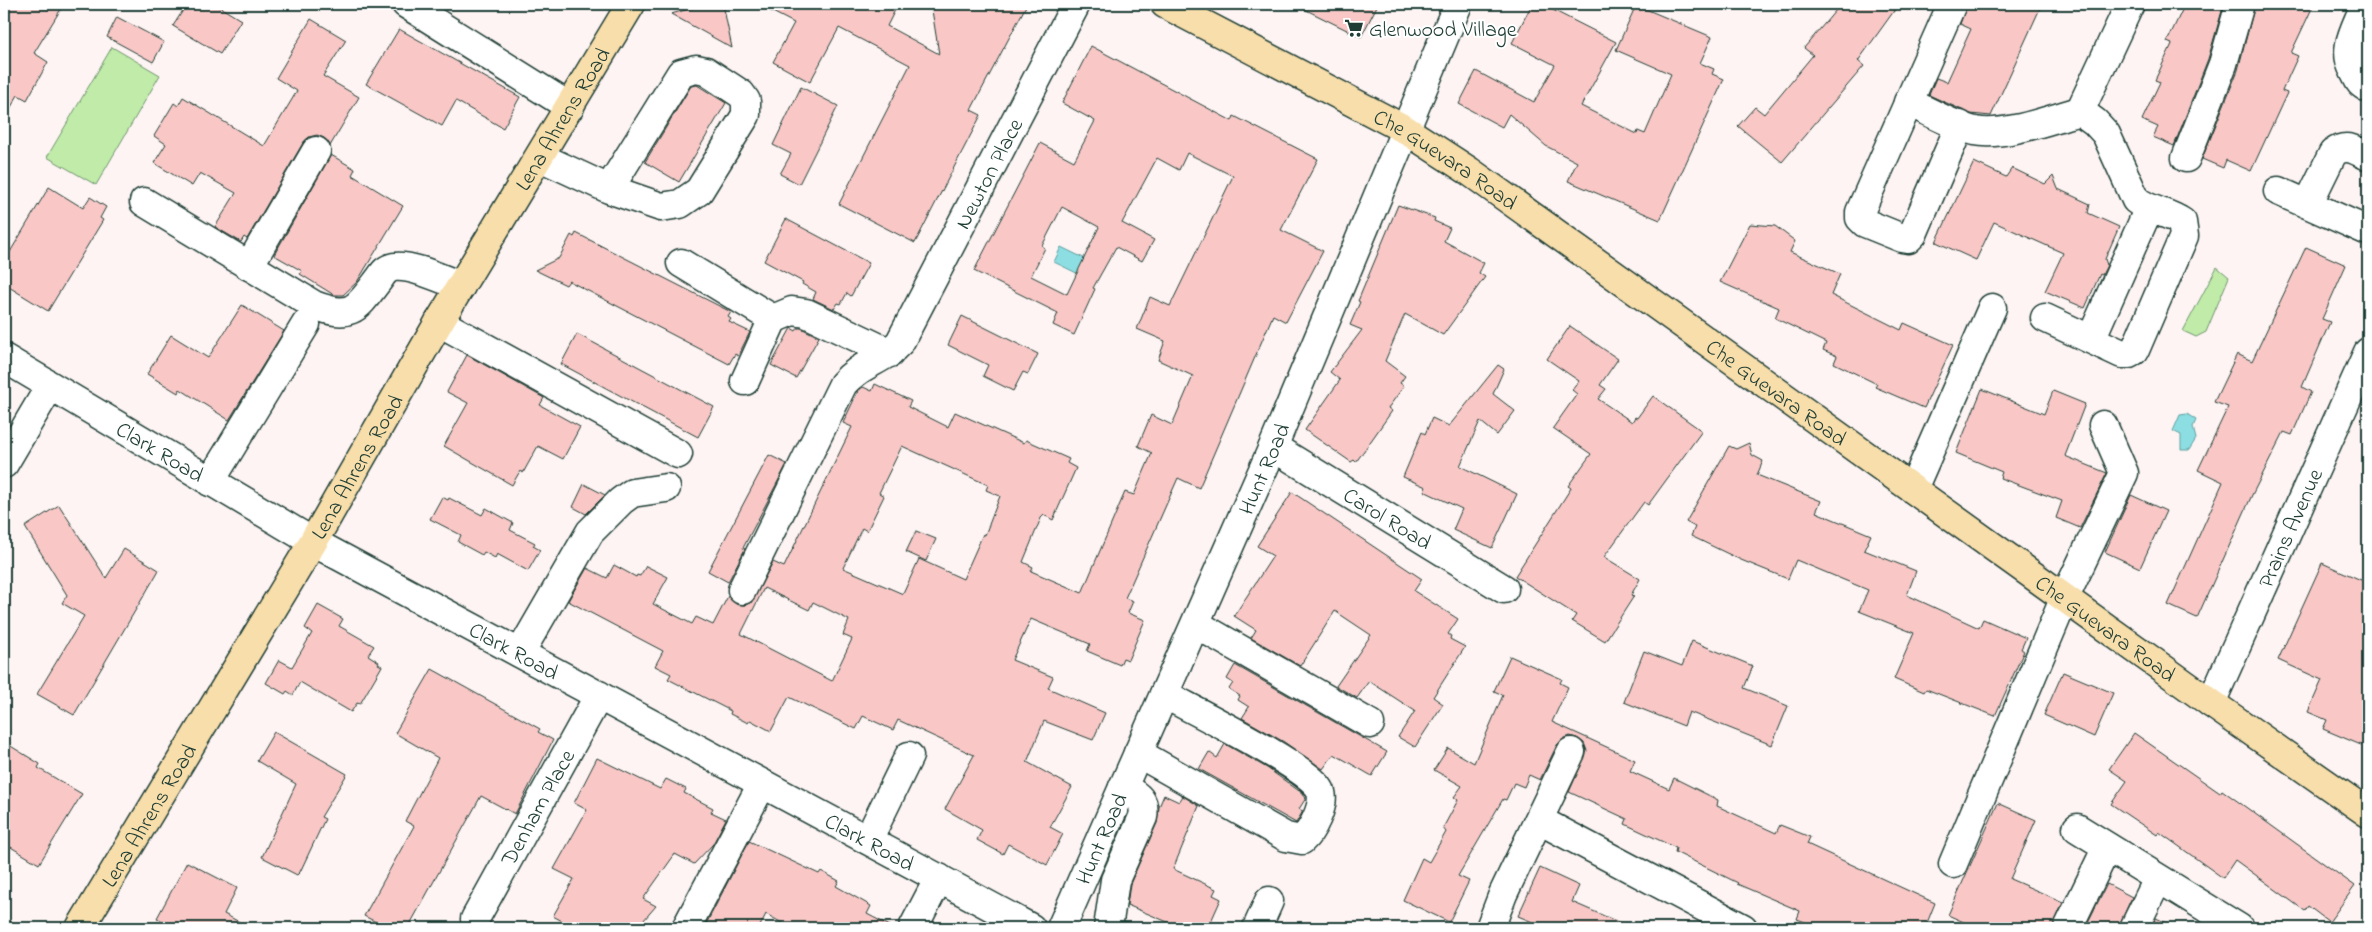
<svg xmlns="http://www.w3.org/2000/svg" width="2372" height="932" viewBox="0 0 2372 932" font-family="'Indie Flower',sans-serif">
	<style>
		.green { fill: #c0eba8; stroke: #70946e }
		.water { fill: #8cdee3; stroke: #609e9d }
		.building { fill: #f9c8c6; stroke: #1f3d34; fill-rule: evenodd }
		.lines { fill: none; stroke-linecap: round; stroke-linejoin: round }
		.minor-casing { stroke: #1f3d34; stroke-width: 31 }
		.major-casing { stroke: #1f3d34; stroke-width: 31 }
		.minor { stroke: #fff; stroke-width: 28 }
		.major { stroke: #f8deab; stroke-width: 28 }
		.labels { text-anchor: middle; stroke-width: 4; stroke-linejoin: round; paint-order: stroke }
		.poi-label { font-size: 22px; fill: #1f3d34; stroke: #fff; text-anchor: start }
		.street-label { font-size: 22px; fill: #1f3d34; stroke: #fff }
	</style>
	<rect width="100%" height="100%" fill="#fef4f4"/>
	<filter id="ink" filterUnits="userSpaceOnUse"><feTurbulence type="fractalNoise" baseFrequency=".02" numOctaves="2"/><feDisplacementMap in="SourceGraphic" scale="10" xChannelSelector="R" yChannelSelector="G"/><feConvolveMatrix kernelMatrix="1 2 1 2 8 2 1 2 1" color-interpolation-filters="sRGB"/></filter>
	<g filter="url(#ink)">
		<path class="green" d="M112 47 160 75 96 185 47 157Z
			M2217 267 2229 277 2206 332 2196 337 2183 331Z"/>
		<path class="water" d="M1061 247 1100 266 1093 281 1054 262Z
			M2187 414 2196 420 2193 427 2196 439 2189 450H2181V435L2173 431 2180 415Z"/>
		<path class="building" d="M4 4H64L34 53 48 62 27 100 18 95 4 119Z
			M187 4H215L241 20 220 54 173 26Z
			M707 4H723L732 48 671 14Z
			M757 4H898L887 26 939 54 931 4H1027L971 110 981 115 915 243 839 204 910 65 839 28 810 82 773 62 794 23Z
			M1294 4H1378L1361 37Z
			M1532 4H1541L1616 42 1581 106 1637 134 1638 131 1645 134 1671 74 1616 50 1636 5 1712 37 1700 63 1714 69 1712 74 1724 79 1660 220 1568 181 1577 162 1546 146 1509 114 1502 127 1459 104 1476 71 1534 102 1555 65 1512 43Z
			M1841 4H1899L1858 61 1864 66 1782 162 1738 126 1755 107 1764 114 1813 55 1804 48Z
			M1967 4H2042L1991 116 1971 114 1929 95 1936 78 1947 82 1971 29 1960 24Z
			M2185 4H2224L2208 59 2174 146 2153 137 2158 127 2142 120 2160 82 2155 80 2172 44 2167 42Z
			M2255 4H2314L2291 53 2298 56 2282 91 2287 93 2251 171 2226 160 2223 168 2202 159 2238 70Z
			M117 17 164 42 153 62 107 37Z
			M311 19 346 40 323 76 359 97 330 146 324 138 317 135 309 137 303 143 247 239 244 237 241 242 215 227 236 193 200 173 192 186 154 163 166 144 154 136 174 103 178 106 183 97 264 146 297 91 276 78Z
			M399 29 520 97 503 128 456 101 442 126 366 84Z
			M1091 46 1232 121 1234 116 1318 159 1281 230 1323 251 1286 322 1273 315 1199 488 1178 478 1125 598 1133 601 1128 613 1145 620 1128 660 1123 658 1120 665 1087 651 1090 644 1031 619 1012 660 1053 677 1048 688 1105 713 1093 740 1044 721 1027 762 1072 787 1050 827 1063 834 1047 865 1008 844 1003 854 977 840 982 830 945 809 974 755 898 720 893 730 863 716 856 729 789 697 771 731 750 720 748 723 730 714 731 711 668 679 671 674 655 666 663 651 568 601 587 568 607 578 614 565 636 577 637 575 640 576 646 566 668 577 653 604 692 624 696 617 713 625 728 596 736 604 744 605 751 603 773 562 784 567 852 427 843 423 858 391 863 387 872 391 875 384 911 401 908 407 948 427 955 412 1024 443 1026 440 1069 459 1067 463 1076 468 1053 520 1044 515 1041 518 1023 562 1033 567 1031 571 1082 593 1125 492 1134 495 1152 453 1138 446 1151 415 1172 425 1193 376 1158 360 1165 341 1137 329 1150 297 1170 306 1233 176 1187 153 1179 170 1157 158 1122 223 1154 240 1142 261 1116 247 1093 288 1095 289 1074 335 1053 325 1058 313 974 271 1040 143 1074 161 1095 121 1062 103ZM1062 207 1099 227 1067 294 1031 276 1045 248 1042 246ZM902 446 988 485 986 490 1000 496 985 535 983 534 963 579 919 559 903 594 843 568 862 528 867 531 884 496 879 493ZM764 588 809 610 813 602 849 620 843 635 852 639 832 681 741 634Z
			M697 85 726 103 679 182 645 162 691 86Z
			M801 87 838 106 799 184 780 174 791 154 773 145Z
			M331 155 355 169 352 175 403 206 357 282 343 295H334L300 274 302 271 274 255Z
			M1974 162 2006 177 2012 168 2045 184 2053 176 2058 189 2090 204 2088 213 2119 227 2105 259 2107 265 2102 275 2100 274 2085 308 2045 291 2063 253 1994 222 1976 260 1936 242Z
			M49 187 83 208 90 197 106 207 100 218 103 220 48 311 4 284V262Z
			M1398 205 1435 218 1434 221 1450 228 1444 241 1484 263 1479 273 1485 277 1443 335 1405 314 1385 361 1405 376 1400 383 1404 386 1388 408 1392 411 1356 462 1354 460 1351 462 1305 430 1340 380 1330 372 1362 330 1350 325 1360 302 1358 301Z
			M786 219 869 263 851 296 847 293 841 304 838 303 834 309 813 299 816 292 802 284 803 282 764 261Z
			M1750 224 1775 226 1795 241 1790 252 1840 274 1831 295 1901 330 1904 323 1953 345 1924 408 1875 387 1877 384 1834 363 1837 356 1823 350 1826 343 1775 318 1779 308 1720 282Z
			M576 233 731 312 728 317 731 319 729 322 750 332 738 356 735 354 729 364 569 281 566 285 535 270 559 258 571 235 574 237Z
			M2306 247 2346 265 2322 319 2330 322 2302 387 2311 392 2292 435 2284 432 2252 495 2197 618 2168 605 2223 482 2198 470 2228 407 2214 402 2237 354 2252 361Z
			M242 305 284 331 229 420 180 389 178 393 147 374 171 335 208 358Z
			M962 316 1038 354 1028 374 1023 372 1013 391 983 376 988 365 948 345Z
			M1570 326 1618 359 1600 385 1606 389 1598 399 1632 422 1635 417 1637 418 1653 396 1702 431 1648 505 1644 502 1604 557 1640 579 1631 595 1634 596 1605 641 1572 621 1576 615 1515 576 1571 488 1568 486 1591 454 1553 428 1577 394 1572 390 1579 381 1547 359Z
			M791 328 796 331 798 328H801L819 337 796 378 771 365Z
			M577 334 714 407 698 437 561 364Z
			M467 355 544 398 540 405 580 427 563 459 538 446 523 473 520 471 512 485 444 446 468 403 447 392Z
			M1498 365 1504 369 1493 394 1515 411 1497 435 1480 421 1460 466 1517 494 1492 548 1453 530 1462 509 1424 491 1426 487 1403 477 1422 432 1425 434 1432 418 1449 426Z
			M1982 389 2044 414 2053 391 2085 404 2065 456 2107 473 2080 528 2056 518 2062 501 2000 478 2002 472 1956 453Z
			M1749 443 1752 455 1763 461 1757 475 1821 501 1816 512 1871 535 1864 550 1916 571 1907 595 1979 628 1983 619 2026 638 2021 649 2024 651 1995 716 1926 689 1924 692 1894 679 1914 633 1859 611 1868 590 1796 560 1788 579 1741 560 1691 536 1695 527 1686 522 1729 446 1736 449Z
			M769 455 787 464 743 548 745 549 728 582 708 571Z
			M584 484 605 495 586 514 573 507Z
			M1292 492 1422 579 1414 591 1458 619 1448 634 1451 636 1450 639 1465 647 1433 697 1443 704 1415 747 1398 737 1415 711 1369 681 1357 698 1336 686 1371 635 1335 611 1300 666 1251 638 1256 630 1234 616 1273 556 1257 546Z
			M2131 495 2166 511 2140 568 2105 552Z
			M442 497 448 500 449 498 482 515 486 508 513 523 510 530 535 543 533 546 540 550 528 571 497 554 495 558 484 552 482 555 458 542 461 535 430 519Z
			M59 505 106 578 124 549 159 570 74 715 37 694 84 616 62 603 67 595 25 527Z
			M916 531 936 539 926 561 906 552Z
			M2322 563 2368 583V748L2323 729 2327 720 2308 712 2322 680 2278 660Z
			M318 605 343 619 339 626 374 646 368 655 379 662 378 664 382 666 360 704 357 703 351 712 300 682 293 695 287 691 285 694 266 683 279 660 292 667 312 633 305 628Z
			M1692 641 1753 666 1744 688 1788 706 1772 745 1689 712 1684 726 1624 702 1644 651 1682 666Z
			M1510 656 1562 679 1560 683 1568 687 1552 722 1635 760 1630 771 1669 789 1674 778 1718 800 1717 806 1776 833 1780 825 1810 837 1807 844 1935 903 1925 928H1821L1797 919 1800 911 1737 884 1738 883 1675 852 1676 848 1625 824 1627 819 1569 792 1587 751 1584 743 1577 738 1570 736 1563 739 1557 745 1540 780 1529 775 1524 787 1514 783 1506 800 1503 799 1458 876 1469 881 1449 922 1403 900 1422 858 1429 862 1446 832 1443 828 1458 800 1454 797 1462 786 1434 770 1448 748 1474 763 1503 695 1494 691Z
			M1235 665 1387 752 1372 776 1334 754 1323 769 1284 742 1242 718 1249 707 1238 700 1240 696 1229 689 1233 683 1227 679Z
			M432 669 540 729 538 732 553 740 515 814 481 796 408 928H388L364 916 414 826 405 821 438 758 395 733Z
			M2063 672 2113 693 2094 737 2044 715Z
			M274 732 347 774 321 817 325 819 300 872 297 875 262 857 296 784 257 761Z
			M2134 733 2220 793 2222 790 2355 886 2329 922 2308 906 2305 911 2235 860 2223 878 2159 832 2157 835 2111 804 2127 781 2109 769Z
			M4 742 40 764 38 768 82 794 39 864 4 843Z
			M1225 744 1267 768 1302 793 1306 798 1299 809 1303 811 1296 823 1199 769 1209 752 1217 758Z
			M597 758 660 789 666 779 686 789 684 793 713 808 711 812 726 819 713 844 694 864 675 854 643 899 656 906 637 928H560L564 922 553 916 574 879 554 869 587 810 574 803Z
			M1164 795 1179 802 1183 796 1199 806 1173 869 1216 889 1213 895 1221 899 1208 928H1168L1170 923 1127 905 1130 884 1157 823 1159 807Z
			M1998 803 2036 820 2010 879 2063 902 2053 928H1977L1948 915Z
			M749 841 819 874 821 871 839 881 836 886 871 906 867 914 894 928H791L766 914 759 928H704Z
			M187 862 237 888 224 914 251 928H177L157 918Z
			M1540 868 1579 886 1572 902 1632 928H1547L1518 916Z
			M2107 884 2132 897 2118 928H2085Z
			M2156 918 2178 928H2151Z"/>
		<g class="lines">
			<g class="minor-casing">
				<g id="minor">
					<path d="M406 4 570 107"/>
					<path d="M1952 4 1860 212V218L1865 223 1902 238 1908 239 1913 234 1960 125"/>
					<path d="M2365 4C2357 27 2341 48 2354 71 2359 80 2358 83 2368 88"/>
					<path d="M1908 102C1929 111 1953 126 1975 131 2005 137 2050 119 2080 111L2095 122 2106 134 2136 200C2149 211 2168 212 2182 222L2184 236 2135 350 2129 354H2122L2045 318"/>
					<path d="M2080 111 2130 4"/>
					<path d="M540 157 609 189 661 207 680 204 699 191 746 115V101L741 94 706 71 696 69 681 73 609 189"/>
					<path d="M2186 158 2223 64 2240 4"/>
					<path d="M2278 191 2368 231"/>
					<path d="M144 202 314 305C353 320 357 308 380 278 384 272 386 269 394 267 412 264 444 280 461 286"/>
					<path d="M2308 204 2333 153C2346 143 2355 150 2368 156"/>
					<path d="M681 263 773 319 792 311 806 313 890 353"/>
					<path d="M249 266 316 151"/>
					<path d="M439 322 678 454"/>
					<path d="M2091 339 2149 208"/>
					<path id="s1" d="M4 358 313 542 1031 928"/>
					<path d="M745 381 773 319"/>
					<path id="s2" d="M1273 447 1504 589"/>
					<path d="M4 464 50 386"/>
					<path d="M210 482 306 324"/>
					<path d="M1913 489 1992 308"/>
					<path id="s3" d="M742 590 843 384C861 363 882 362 900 342L1076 4"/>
					<path d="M1196 624 1370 724"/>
					<path d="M520 653 590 532 621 501 632 493 666 488"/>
					<path id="s4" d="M2211 703 2368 352"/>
					<path d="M1138 753 1286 837 1302 840C1312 831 1325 806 1321 792 1315 770 1189 708 1164 694"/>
					<path d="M1539 820 1743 928"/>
					<path d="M2077 828 2239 928"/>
					<path d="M868 840 909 756"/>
					<path d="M1953 864 2065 597 2124 473 2103 425"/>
					<path id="s5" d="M475 919 599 695"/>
					<path d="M686 928 762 784"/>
					<path d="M913 928 939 878"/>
					<path id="s6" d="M1061 928 1273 447 1458 4"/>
					<path d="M1108 928 1115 880 1143 817C1146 799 1137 795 1123 787"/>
					<path d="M1257 928 1269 901"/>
					<path d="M1490 928 1503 894 1571 752"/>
					<path d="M2068 928 2107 847"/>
					<path d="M2134 928 2158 879"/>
				</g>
			</g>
			<g class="major-casing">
				<g id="major">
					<path id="s7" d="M1165 4 1406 130 1469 171 2211 703 2368 813"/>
					<path id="s8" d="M80 928 313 542 439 322 631 4"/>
				</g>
			</g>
			<use href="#minor" class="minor"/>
			<use href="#major" class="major"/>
		</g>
	</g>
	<defs>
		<g id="supermarket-bare" transform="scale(1.5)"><path d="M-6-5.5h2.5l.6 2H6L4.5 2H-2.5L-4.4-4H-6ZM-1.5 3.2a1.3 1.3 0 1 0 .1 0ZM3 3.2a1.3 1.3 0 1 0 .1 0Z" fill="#1f3d34" stroke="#fff" stroke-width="2.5" paint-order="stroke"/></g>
	</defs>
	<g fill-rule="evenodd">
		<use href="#supermarket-bare" x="1354" y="28"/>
	</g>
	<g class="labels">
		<g class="poi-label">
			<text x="1369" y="36">Glenwood Village</text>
		</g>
		<g class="street-label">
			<text dy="8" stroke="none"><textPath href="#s8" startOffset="942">Lena Ahrens Road</textPath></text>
			<text dy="8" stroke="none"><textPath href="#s7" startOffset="321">Che Guevara Road</textPath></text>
			<text dy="8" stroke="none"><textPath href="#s3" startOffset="491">Newton Place</textPath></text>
			<text dy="8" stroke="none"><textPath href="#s7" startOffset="726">Che Guevara Road</textPath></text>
			<text dy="8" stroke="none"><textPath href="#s1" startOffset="182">Clark Road</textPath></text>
			<text dy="8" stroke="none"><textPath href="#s8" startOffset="538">Lena Ahrens Road</textPath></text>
			<text dy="8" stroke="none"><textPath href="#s6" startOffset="502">Hunt Road</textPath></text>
			<text dy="8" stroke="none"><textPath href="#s2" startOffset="135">Carol Road</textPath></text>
			<text dy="8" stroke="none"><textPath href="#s4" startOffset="192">Prains Avenue</textPath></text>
			<text dy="8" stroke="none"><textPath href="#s7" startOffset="1131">Che Guevara Road</textPath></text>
			<text dy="8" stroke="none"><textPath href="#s1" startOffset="588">Clark Road</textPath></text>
			<text dy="8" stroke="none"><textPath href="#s5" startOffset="128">Denham Place</textPath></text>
			<text dy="8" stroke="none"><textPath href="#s8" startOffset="132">Lena Ahrens Road</textPath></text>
			<text dy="8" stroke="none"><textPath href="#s6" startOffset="98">Hunt Road</textPath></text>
			<text dy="8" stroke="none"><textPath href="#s1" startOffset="992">Clark Road</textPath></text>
		</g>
	</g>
	<rect width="2372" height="932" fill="none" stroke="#fff" stroke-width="20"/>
	<rect x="10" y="10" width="2352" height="912" fill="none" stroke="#1f3d34" stroke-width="2" filter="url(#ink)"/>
</svg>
